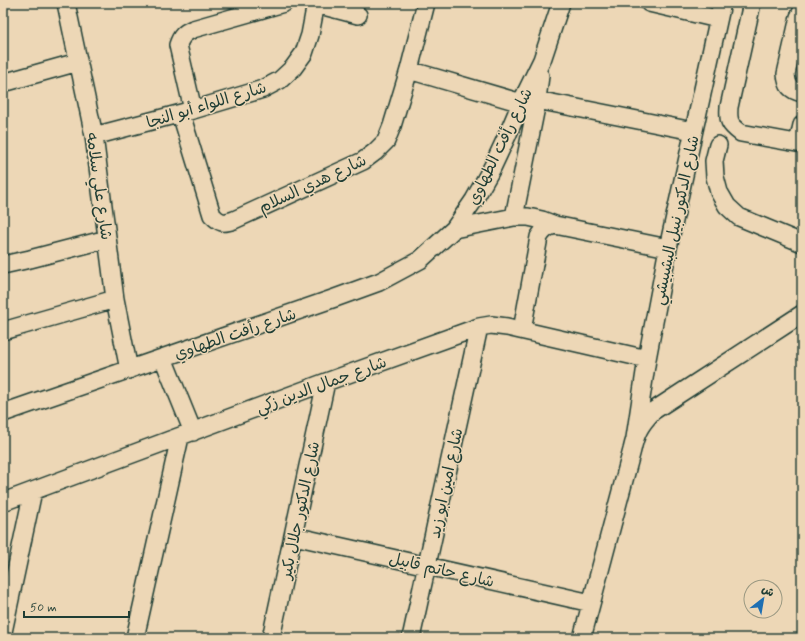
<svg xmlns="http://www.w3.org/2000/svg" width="805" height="641" viewBox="0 0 805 641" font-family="Mynerve,'Playpen Sans Arabic',sans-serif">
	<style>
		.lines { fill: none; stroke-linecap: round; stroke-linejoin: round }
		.minor-casing { stroke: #1f3d34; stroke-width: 20 }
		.minor { stroke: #edd7b6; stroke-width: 17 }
		.labels { text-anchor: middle; stroke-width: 3; stroke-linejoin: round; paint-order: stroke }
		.street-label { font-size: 16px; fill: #1f3d34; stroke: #edd7b6 }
	</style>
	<rect width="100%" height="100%" fill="#edd7b6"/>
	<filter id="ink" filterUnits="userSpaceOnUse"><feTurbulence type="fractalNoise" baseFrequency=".025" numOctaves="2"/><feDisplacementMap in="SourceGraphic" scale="8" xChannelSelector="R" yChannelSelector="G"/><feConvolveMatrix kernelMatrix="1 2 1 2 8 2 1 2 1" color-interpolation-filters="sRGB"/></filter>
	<g filter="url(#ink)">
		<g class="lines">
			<g class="minor-casing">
				<path id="minor" d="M66 3 94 136 115 299 129 370
					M649 3 718 19
					M752 3 729 107C728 121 729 124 741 133L802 144
					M316 4 358 15
					M802 11 799 17 786 74C787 86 790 90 802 93
					M409 70 532 106
					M3 83 78 62
					M537 100 693 131
					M193 110 178 45C181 36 184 33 193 29L284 3
					M181 114 212 215C220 223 223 224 234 220L363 161 375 152 386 141 392 126 409 70 426 3
					M94 136 193 110 263 89 280 80 293 68 304 53 310 35 316 3
					M798 143 802 125
					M718 145 714 161 715 177 719 192 727 206 739 217 802 243
					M514 217 536 107 540 76
					M454 229 514 217H528L542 220 555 225
					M3 265 30 259 107 239
					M522 330 539 237C543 230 547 227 555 225L668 248
					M3 331 115 299
					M163 358 193 432
					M3 413 335 298 379 282 420 260 454 229 474 200 492 168 507 136 521 103 542 60 561 3
					M635 438 647 359 668 248 722 3
					M3 502 326 382 479 327 491 325 507 327 647 359
					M294 536 591 603
					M3 632 33 491
					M135 638 180 437
					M271 638 326 382
					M411 638 479 327
					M582 638 632 450C636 432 640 425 653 411L802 314"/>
			</g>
			<use href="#minor" class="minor"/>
		</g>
	</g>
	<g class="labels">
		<g class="street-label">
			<text transform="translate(206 104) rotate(-17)" y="6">شارع اللواء أبو النجا</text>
			<text transform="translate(499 146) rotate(-64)" y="6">شارع رأفت الطهاوي</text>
			<text transform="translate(312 183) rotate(-25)" y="6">شارع هدي السلام</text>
			<text transform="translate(100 186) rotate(82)" y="6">شارع علي سلامه</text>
			<text transform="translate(675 220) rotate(-78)" y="6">شارع الدكتور نبيل البشبيشي</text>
			<text transform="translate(235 333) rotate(-19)" y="6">شارع رأفت الطهاوي</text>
			<text transform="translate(321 384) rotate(-20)" y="6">شارع جمال الدين زكي</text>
			<text transform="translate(445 483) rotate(-78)" y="6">شارع امين ابو زيد</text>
			<text transform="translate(299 510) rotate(-78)" y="6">شارع الدكتور جلال بكير</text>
			<text transform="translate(442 569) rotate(13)" y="6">شارع حاتم قابيل</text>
		</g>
	</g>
	<rect width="805" height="641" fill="none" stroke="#edd7b6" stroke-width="16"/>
	<rect x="8" y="8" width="789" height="625" fill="none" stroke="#1f3d34" stroke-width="1.5" filter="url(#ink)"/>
	<g transform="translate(763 599) rotate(31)"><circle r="19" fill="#edd7b6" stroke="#9b9982"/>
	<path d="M0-3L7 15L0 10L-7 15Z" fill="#1f6fb2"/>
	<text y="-6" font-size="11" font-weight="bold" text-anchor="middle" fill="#1f3d34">ش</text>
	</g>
	<path d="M24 611v6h105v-6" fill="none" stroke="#1f3d34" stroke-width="2"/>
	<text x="30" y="611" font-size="12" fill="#1f3d34" stroke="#edd7b6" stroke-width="3" paint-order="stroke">50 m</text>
</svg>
